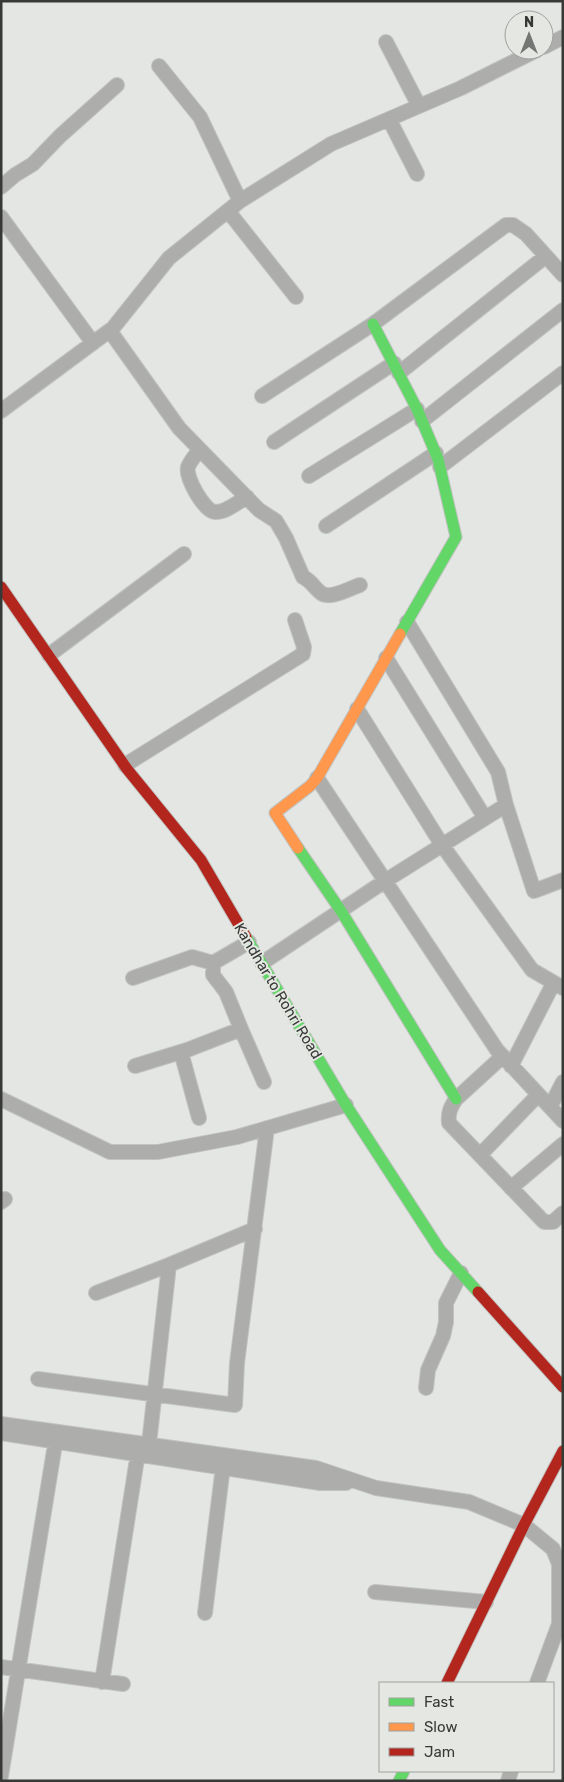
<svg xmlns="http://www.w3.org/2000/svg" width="564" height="1782" viewBox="0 0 564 1782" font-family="Rubik,sans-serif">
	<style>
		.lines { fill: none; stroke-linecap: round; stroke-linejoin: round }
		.street-casing { stroke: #c1c3c1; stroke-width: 16 }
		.fast-casing { stroke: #c1c3c1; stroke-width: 13 }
		.slow-casing { stroke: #c1c3c1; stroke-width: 13 }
		.jam-casing { stroke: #c1c3c1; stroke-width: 13 }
		.street { stroke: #adadac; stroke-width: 14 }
		.fast { stroke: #63d668; stroke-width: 11 }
		.slow { stroke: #ff974d; stroke-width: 11 }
		.jam { stroke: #b3261e; stroke-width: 11 }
		.labels { text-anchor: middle; stroke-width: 4; stroke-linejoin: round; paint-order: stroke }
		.street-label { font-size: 15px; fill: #373937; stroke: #e4e7e2 }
	</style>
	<rect width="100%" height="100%" fill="#e4e6e3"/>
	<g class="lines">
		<g class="street-casing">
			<path id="street" d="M386 42 419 106
				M544 47 563 37
				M159 66 200 117 240 201
				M389 119 417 174
				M1 187 15 175 33 164 60 136 117 85
				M228 211 296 297
				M1 217 93 343
				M110 331 179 428 259 510 276 521 286 538 303 577C312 581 313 587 321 593 330 600 350 588 360 585
				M399 373 546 256
				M262 396 373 324 506 225H513L526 234 563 275
				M1 411 113 328 169 258 240 201 331 144 461 88 537 50
				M422 421 563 310
				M274 442 394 363
				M199 450C196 455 190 461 188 467 185 477 204 511 215 512 225 513 238 502 247 497
				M440 467 563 373
				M309 476 417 409
				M326 526 436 453
				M407 622 498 772 506 805 534 891 563 880
				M49 655 184 554
				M386 658 485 818
				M357 709 442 845 532 970 563 988
				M125 765 303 654 304 647 295 620
				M317 778 497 1050 563 1121
				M262 963 385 881 506 805
				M133 978 192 957 213 963
				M241 1029 264 1082
				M181 1052 199 1118
				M503 1056 456 1099C450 1108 448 1113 449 1123L544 1222H553L563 1213
				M135 1066 187 1050 241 1029 226 992 213 975V963L249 942
				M511 1066 553 984
				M1 1099 110 1152H158L237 1137 346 1105
				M550 1107 563 1082
				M480 1155 538 1095
				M511 1188 563 1144
				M1 1202 5 1199
				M96 1293 169 1265 255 1229
				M38 1379 235 1405 237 1363 267 1128
				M426 1388 428 1370 443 1336 446 1322V1303L461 1273
				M1 1424 316 1468 376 1488 469 1502 524 1525 553 1549 559 1564V1624L537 1683
				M1 1433 320 1483H346
				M149 1444 169 1265
				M375 1592 486 1602
				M205 1613 224 1458
				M1 1667 123 1684
				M102 1682 139 1446
				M1 1776 57 1432
				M508 1781 511 1771"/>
		</g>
		<g class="fast-casing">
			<path id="fast" d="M373 324 417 409 438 459 456 537 400 634
				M298 848 341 911 456 1099
				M246 937 346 1105 440 1250 478 1292
				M399 1781 404 1771"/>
		</g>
		<g class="slow-casing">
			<path id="slow" d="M298 848 275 813 310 786 317 778 400 634"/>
		</g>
		<g class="jam-casing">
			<path id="jam" d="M1 587 127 769 201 860 246 937
				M478 1292 563 1387
				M447 1683 524 1525 563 1451"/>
		</g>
		<use href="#street" class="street"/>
		<use href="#fast" class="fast"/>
		<use href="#slow" class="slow"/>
		<use href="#jam" class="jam"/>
	</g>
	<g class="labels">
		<g class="street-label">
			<text transform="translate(278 991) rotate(59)" y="5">Kandhar to Rohri Road</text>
		</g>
	</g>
	<rect width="564" height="1782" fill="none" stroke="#373937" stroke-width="5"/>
	<rect x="379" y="1682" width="175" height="90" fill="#e4e7e2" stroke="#9fa19e"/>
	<rect x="389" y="1698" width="25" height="8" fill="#63d668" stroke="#9fa19e"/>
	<text x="424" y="1707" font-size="15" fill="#373937">Fast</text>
	<rect x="389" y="1723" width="25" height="8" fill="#ff974d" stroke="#9fa19e"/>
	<text x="424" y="1732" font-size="15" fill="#373937">Slow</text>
	<rect x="389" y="1748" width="25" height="8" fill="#b3261e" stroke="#9fa19e"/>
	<text x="424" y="1757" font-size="15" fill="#373937">Jam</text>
	<g transform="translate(529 35)"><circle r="24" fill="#e4e7e2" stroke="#9fa19e"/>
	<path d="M0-4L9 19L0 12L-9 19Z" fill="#747673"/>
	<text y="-8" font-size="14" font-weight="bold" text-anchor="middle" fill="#373937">N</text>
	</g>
</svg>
